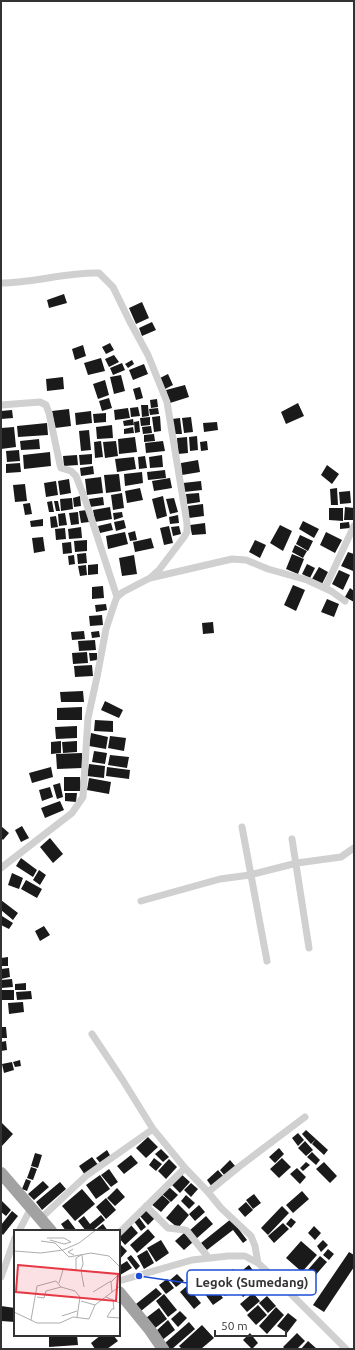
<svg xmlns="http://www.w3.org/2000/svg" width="355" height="1350" viewBox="0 0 355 1350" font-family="Ubuntu,sans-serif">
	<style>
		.building { fill: #1a1a1a }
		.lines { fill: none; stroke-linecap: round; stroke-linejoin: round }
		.minor { stroke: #d0d0d0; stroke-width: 7 }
		.trunk { stroke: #a2a2a2; stroke-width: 12 }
		.inset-road { fill: none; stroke: #adadad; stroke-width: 1 }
		.view { fill: #e63946; fill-opacity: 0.15; stroke: #e63946; stroke-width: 2 }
		.inset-edge { fill: none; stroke: #333; stroke-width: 2 }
		.leader { fill: none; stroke: #1d4ed8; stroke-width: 1.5 }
		.callout-dot { fill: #1d4ed8; stroke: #fff; stroke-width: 1.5 }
		.callout { fill: #fff; stroke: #1d4ed8; stroke-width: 1.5 }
		.callout-label { font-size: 13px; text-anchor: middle; font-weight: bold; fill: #333 }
	</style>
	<rect width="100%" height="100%" fill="#fff"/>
	<path class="building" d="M64 294 67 303 49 308 47 300Z
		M142 302 149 318 136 324 129 308Z
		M152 322 156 330 142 336 139 328Z
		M110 343 114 350 106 354 102 347Z
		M83 345 86 356 75 360 72 349Z
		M114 355 119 362 109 367 105 359Z
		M101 358 105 371 88 375 84 363Z
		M132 360 134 364 128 368 125 364Z
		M122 363 125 370 113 375 110 368Z
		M144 364 148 374 133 380 129 370Z
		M168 374 173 385 165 389 160 378Z
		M121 375 125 391 114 394 110 377Z
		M63 377 64 389 47 391 46 379Z
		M105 380 109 395 98 399 93 384Z
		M185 385 189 397 170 403 166 390Z
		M140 387 143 398 136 400 133 389Z
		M109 398 112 408 102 411 99 401Z
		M157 399 158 407 151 408 150 400Z
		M298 403 304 416 286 424 281 412Z
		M141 405H148L149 416 142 417Z
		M138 407 140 416 131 417 130 408Z
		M128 408 130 418 115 420 114 410Z
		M158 408 159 414 150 415 149 409Z
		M69 409 71 426 55 428 52 411Z
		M12 410 13 418 1 419V411Z
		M91 411 92 423 76 425 75 413Z
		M106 413V422L94 423 93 414Z
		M160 416 161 431 154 432 152 417Z
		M150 417V425L141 426 140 418Z
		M191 417 193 432 184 433 182 418Z
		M180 418 182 434H174L172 419Z
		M133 419 134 425 124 426 123 421Z
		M139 421 140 432 135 433 134 422Z
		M217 422 218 430 204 432 203 423Z
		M47 423 48 435 18 437 17 426Z
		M112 425 113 438 97 439 96 427Z
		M151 426 152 433 143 434 142 427Z
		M14 427 16 447 1 449V428Z
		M133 427 134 433 124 434V429Z
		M89 430 91 450 81 451 79 431Z
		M154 434 155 441 144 442V435Z
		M197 436 198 450 190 451 189 437Z
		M135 437 137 452 119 454 118 439Z
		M187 437 188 453 178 454 177 438Z
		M39 439 40 449 21 450 20 441Z
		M101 441 103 457 95 458 94 442Z
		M116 441 118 456 105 458 103 442Z
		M163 441 165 451 146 453 145 443Z
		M207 441 208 450 201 451 200 442Z
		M19 450 20 461 7 462 6 451Z
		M50 452 51 466 24 469 23 455Z
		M92 454V464L80 465 79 455Z
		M77 455 78 465 64 466 63 456Z
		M162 455 163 467 150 468 149 457Z
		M145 456 147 468 139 469 138 457Z
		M134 457 136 469 117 472 115 459Z
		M198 460 200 472 182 475 181 463Z
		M20 463 21 472 6 473V464Z
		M327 465 339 474 332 484 321 475Z
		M93 466 94 474 81 476 80 468Z
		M165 470 166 478 148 480 147 472Z
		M142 472 143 483 125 486 124 474Z
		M119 474 121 491 106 493 104 475Z
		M101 477 103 493 87 495 85 479Z
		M170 478 172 488 154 491 152 481Z
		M69 479 71 493 60 495 58 481Z
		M56 481 58 495 46 497 44 483Z
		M201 481 202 490 184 492 183 483Z
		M25 484 27 501 15 502 13 485Z
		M140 488 143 500 127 503 125 491Z
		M337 488 338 505H331L330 489Z
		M350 491 351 503 340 504 339 492Z
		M122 493 124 508 113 510 111 495Z
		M199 493 200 502 187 504 186 494Z
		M80 496 81 506 74 507 73 498Z
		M163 496 167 516 157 519 152 499Z
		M103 497 104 505 90 507 89 499Z
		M72 498 73 509 61 511 60 499Z
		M174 498 178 512 170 514 166 499Z
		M52 501 54 512H49L47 502Z
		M54 501H58L60 511H56Z
		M30 503 32 514 25 515 23 504Z
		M203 504 204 516 189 518 188 506Z
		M110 507 112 519 95 522 93 510Z
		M345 507 354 508V520H344Z
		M329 508H343V521L329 520Z
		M87 510 89 522 81 523 79 511Z
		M78 512 79 524 71 525 69 513Z
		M122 512 123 517 114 520 113 513Z
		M65 513 67 525 59 526 58 514Z
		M178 515 179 523 170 524 169 517Z
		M56 516 58 527 51 528 50 517Z
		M43 519V526L31 527 30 521Z
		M124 520 126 528 116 531 114 522Z
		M303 521 319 529 314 538 299 529Z
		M349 522 350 528 340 529V523Z
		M111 523 113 530 100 533 98 526Z
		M205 523 206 534 192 535 190 525Z
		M280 525 292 531 283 551 270 543Z
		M169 526 173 543 164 545 160 528Z
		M179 526 181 534 173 536 171 527Z
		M81 527 82 538 69 539 68 529Z
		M65 528 66 539 56 540 55 529Z
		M135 531 137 540 130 541 128 533Z
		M125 532 128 544 108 549 106 536Z
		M326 532 342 540 335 553 320 545Z
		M300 535 313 541 308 551 296 544Z
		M43 537 45 551 34 553 32 538Z
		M151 538 154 548 135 552 133 542Z
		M87 540V551L75 552 74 541Z
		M255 540 266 545 260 558 249 552Z
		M71 542 72 553 63 554 62 543Z
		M295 545 307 551 303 558 292 552Z
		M348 552 354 554 353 571 341 566Z
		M86 553 87 563 78 564 77 554Z
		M292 554 304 559 298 574 286 569Z
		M74 555 75 564 69 565 68 556Z
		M134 555 137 574 122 576 119 558Z
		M98 564V574L88 575V565Z
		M307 564 315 568 310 578 302 574Z
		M86 565 87 575 80 576 78 566Z
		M319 567 328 572 322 584 312 579Z
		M339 570 350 575 343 590 332 584Z
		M293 585 305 590 296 611 284 605Z
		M103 586 104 598 92 599V587Z
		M350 588 354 591V602L345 597Z
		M327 599 339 604 334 617 321 612Z
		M106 604 107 610 96 612 95 605Z
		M102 615 103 625 90 626 89 616Z
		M213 622 214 633 203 634 202 623Z
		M84 631 85 639 72 640 71 632Z
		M99 631 100 637 92 638 91 632Z
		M95 640 96 650 79 651 78 641Z
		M87 652 88 663 73 664 72 653Z
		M89 653H97V660L90 661Z
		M92 665 93 676 75 677 74 666Z
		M83 691 84 702H61L60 692Z
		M105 701 123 710 119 718 101 710Z
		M82 707V720H57V708Z
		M95 720 113 721V732L94 731Z
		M77 726V738L56 739 55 727Z
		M91 733 108 737 106 749 89 746Z
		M110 736 126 738 124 751 108 748Z
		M61 741V753L51 754V742Z
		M77 741V752L63 753 62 742Z
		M94 751 107 753 105 764 92 762Z
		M82 753V768L57 769 56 754Z
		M110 755 129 757 127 768 108 765Z
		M89 764 105 766 104 778 87 776Z
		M51 767 53 777 32 783 29 773Z
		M107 767 130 770 129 779 106 776Z
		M64 777H80L81 791H64Z
		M89 778 111 782 109 794 87 790Z
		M60 783 63 797 57 799 53 785Z
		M50 787 53 797 42 801 39 790Z
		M65 793H77L76 802 65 801Z
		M60 801 64 810 45 818 41 808Z
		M1 826 9 833 3 840 1 838Z
		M22 826 29 838 21 842 15 830Z
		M50 838 63 854 53 863 40 847Z
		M21 858 37 870 33 877 16 866Z
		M39 870 46 875 40 885 33 880Z
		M12 873 23 878 19 889 8 885Z
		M26 880 42 889 37 898 21 889Z
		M1 900 18 913 13 920 1 910Z
		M2 916 13 923 9 929 1 925Z
		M44 926 50 935 40 941 35 931Z
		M8 957V966H1V958Z
		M9 968 10 977 1 979V969Z
		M12 979 13 987 1 988V980Z
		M26 983V990H15V984Z
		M1 990H14V1000H1Z
		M31 991 32 999 17 1000 16 992Z
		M23 1002 24 1012 9 1014 8 1003Z
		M1 1027H6L7 1038H1Z
		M6 1041 7 1050 1 1051V1042Z
		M20 1060 21 1066 15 1067 13 1062Z
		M12 1062 14 1070 4 1073 2 1064Z
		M2 1123 13 1134 1 1147V1124Z
		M306 1130 316 1139 311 1144 302 1134Z
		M298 1133 304 1140 298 1146 292 1138Z
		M148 1137 158 1147 146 1158 136 1148Z
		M316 1139 328 1150 324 1155 312 1144Z
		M305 1141 313 1150 306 1156 298 1148Z
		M279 1148 284 1154 275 1163 269 1157Z
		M161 1149 169 1157 163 1162 155 1154Z
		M107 1150 111 1157 101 1164 96 1158Z
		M312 1152 320 1160 316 1165 307 1157Z
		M35 1153 42 1155 38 1168 31 1166Z
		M131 1155 138 1163 124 1174 117 1166Z
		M92 1157 99 1166 85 1175 79 1166Z
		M154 1158 162 1164 156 1171 149 1165Z
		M282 1158 291 1167 279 1178 270 1169Z
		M169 1159 177 1167 166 1179 158 1171Z
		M230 1160 236 1167 225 1176 220 1170Z
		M306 1162 310 1165 303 1171 300 1168Z
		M324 1162 337 1176 330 1183 316 1169Z
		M31 1167 37 1169 33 1180 27 1178Z
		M297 1168 306 1177 300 1184 290 1174Z
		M109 1169 118 1182 111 1187 101 1175Z
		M218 1170 224 1177 212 1187 207 1180Z
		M180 1173 190 1182 180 1193 171 1184Z
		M100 1175 110 1189 96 1199 86 1185Z
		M26 1179 31 1181 27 1191 22 1189Z
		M43 1181 49 1187 34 1200 28 1194Z
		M60 1182 66 1189 42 1210 36 1202Z
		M191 1183 198 1189 191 1197 184 1190Z
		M169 1187 178 1195 171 1202 162 1194Z
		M117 1188 125 1197 115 1206 107 1198Z
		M82 1189 95 1204 75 1221 62 1206Z
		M302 1191 309 1199 293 1213 286 1205Z
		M161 1194 170 1202 161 1212 151 1204Z
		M254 1194 261 1203 253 1209 246 1200Z
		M186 1195 195 1203 189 1209 181 1201Z
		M106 1198 116 1210 106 1219 96 1207Z
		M1 1200 11 1210 6 1216 1 1212Z
		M246 1202 253 1210 245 1217 238 1209Z
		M178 1204 189 1215 178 1228 166 1218Z
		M199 1205 205 1212 195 1221 189 1214Z
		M282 1206 289 1213 268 1235 261 1228Z
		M147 1208 155 1218 148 1225 139 1215Z
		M12 1211 18 1216 3 1235 1 1233V1225Z
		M101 1215 105 1220 92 1231H86L78 1221 84 1216 90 1224Z
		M138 1216 146 1227 141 1231 133 1220Z
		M206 1216 213 1224 196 1239 189 1231Z
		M291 1218 296 1222 291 1228 286 1224Z
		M68 1219 77 1231H66L61 1224Z
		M231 1219 247 1240 243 1243 233 1230 207 1250 201 1243Z
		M283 1223 289 1229 274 1243 268 1236Z
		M103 1224 108 1231H94Z
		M130 1224 138 1233 125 1245 119 1238V1234Z
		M314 1226 321 1233 315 1240 308 1233Z
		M148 1229 155 1237 137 1253 130 1245Z
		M184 1233 193 1242 184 1250 175 1241Z
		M161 1240 169 1253 156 1262 147 1248Z
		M323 1240 328 1245 321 1252 317 1246Z
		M301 1241 317 1255 302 1272 286 1258Z
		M119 1243 127 1251 119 1260Z
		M328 1249 334 1254 329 1260 323 1255Z
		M147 1250 154 1263 144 1269 137 1256Z
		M349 1252 354 1255V1267L324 1312 313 1305Z
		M131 1255 140 1266 136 1270 127 1258Z
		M320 1256 327 1262 313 1278 306 1272Z
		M127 1261 132 1268 120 1275 119 1273V1266Z
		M249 1265 255 1273 245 1281 239 1273Z
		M233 1269 243 1281 234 1288 224 1277Z
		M177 1274 184 1281 176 1287 170 1280Z
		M167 1279 174 1288 166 1294 159 1285Z
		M209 1279 223 1298 213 1305 199 1286Z
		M245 1282 251 1291 243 1297 236 1289Z
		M227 1284 232 1291 225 1296 220 1289Z
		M187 1286 201 1303 194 1309 180 1292Z
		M156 1288 162 1294 141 1311 136 1304Z
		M253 1293 260 1301 247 1312 240 1304Z
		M164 1294 177 1310 168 1317 156 1301Z
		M267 1296 276 1306 268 1313 259 1303Z
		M258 1305 267 1315 256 1325 247 1315Z
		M1 1306 15 1308V1322L1 1321Z
		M276 1307 284 1315 267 1334 259 1326Z
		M159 1308 167 1319 154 1329 146 1318Z
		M180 1311 187 1318 178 1327 171 1319Z
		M288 1313 297 1320 287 1333 277 1326Z
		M168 1320 175 1330 161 1341 155 1332Z
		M189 1322 195 1329 172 1349H170L165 1343Z
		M202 1325 214 1338 201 1349H182L179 1346Z
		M250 1333 258 1343 252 1349 243 1340Z
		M297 1333 305 1341 297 1349H285L283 1347Z
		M49 1335H77L78 1345 49 1347Z
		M101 1335H113L118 1341 107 1349H95L91 1343Z
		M308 1341 317 1349H301Z"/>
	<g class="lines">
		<path class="minor" d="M1 283C34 283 66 272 99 273L113 287 129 320 148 355 167 402 187 523V532L184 537 159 570 150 578 123 592 117 597 115 602 106 629 97 677 88 718 83 797 72 813 1 868
			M1 405 40 402 46 405 49 413 60 465 61 468 71 471 76 476 86 502 117 597
			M150 578 232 559 246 560 268 569 307 580 331 591 345 601
			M325 588 354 526
			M242 827 267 961
			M292 839 309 948
			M141 901 220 879 250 875 297 863 341 857 354 848
			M92 1034 122 1079 153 1129 185 1168 208 1192 221 1208 251 1236 255 1246 258 1263
			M208 1192 240 1166 305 1117
			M146 1206 168 1228 185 1230 187 1231 208 1257
			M40 1219 86 1176 153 1129
			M19 1231 31 1208
			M119 1233 185 1168
			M1 1277 15 1238
			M119 1281 192 1260 228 1256H245L258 1263 282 1285 346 1349"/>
		<path class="trunk" d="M1 1173 51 1231
			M119 1292 150 1330 163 1349"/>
	</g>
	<g transform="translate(14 1230)">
		<rect width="106" height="106" fill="#fff"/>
		<path class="inset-road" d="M33 8H50L57 12 50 14 36 10M27 11 41 13 55 27 77 23 95 26 106 37M59 19 54 22 60 25M0 21 27 23 49 20 65 13 82 0M68 25 69 34 67 40 70 57M57 39 62 40V28L67 25M45 53 49 40M79 62 97 51M98 62 97 52 106 43M23 67 30 68 32 61 47 57M92 67 106 73M67 71 81 75M99 71 100 79H98L93 87 106 88M0 82 23 93H46L59 87 75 89 81 75 106 56M48 86 63 81M17 90 23 56 42 51 47 57 61 61 66 67 63 87"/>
		<path class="view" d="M4 35 104 44 102 71 2 62Z"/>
		<rect width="106" height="106" class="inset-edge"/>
	</g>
	<path class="leader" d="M139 1276L187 1283"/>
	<circle class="callout-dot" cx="139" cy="1276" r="4"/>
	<rect class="callout" x="187" y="1270" width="129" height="25" rx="4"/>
	<g class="callout-label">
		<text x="252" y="1287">Legok (Sumedang)</text>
	</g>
	<rect width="355" height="1350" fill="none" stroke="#333333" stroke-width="4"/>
	<path d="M215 1330v6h71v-6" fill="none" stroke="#333333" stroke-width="2"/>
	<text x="221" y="1330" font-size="12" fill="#333333" stroke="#ffffff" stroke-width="3" paint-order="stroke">50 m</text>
</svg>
